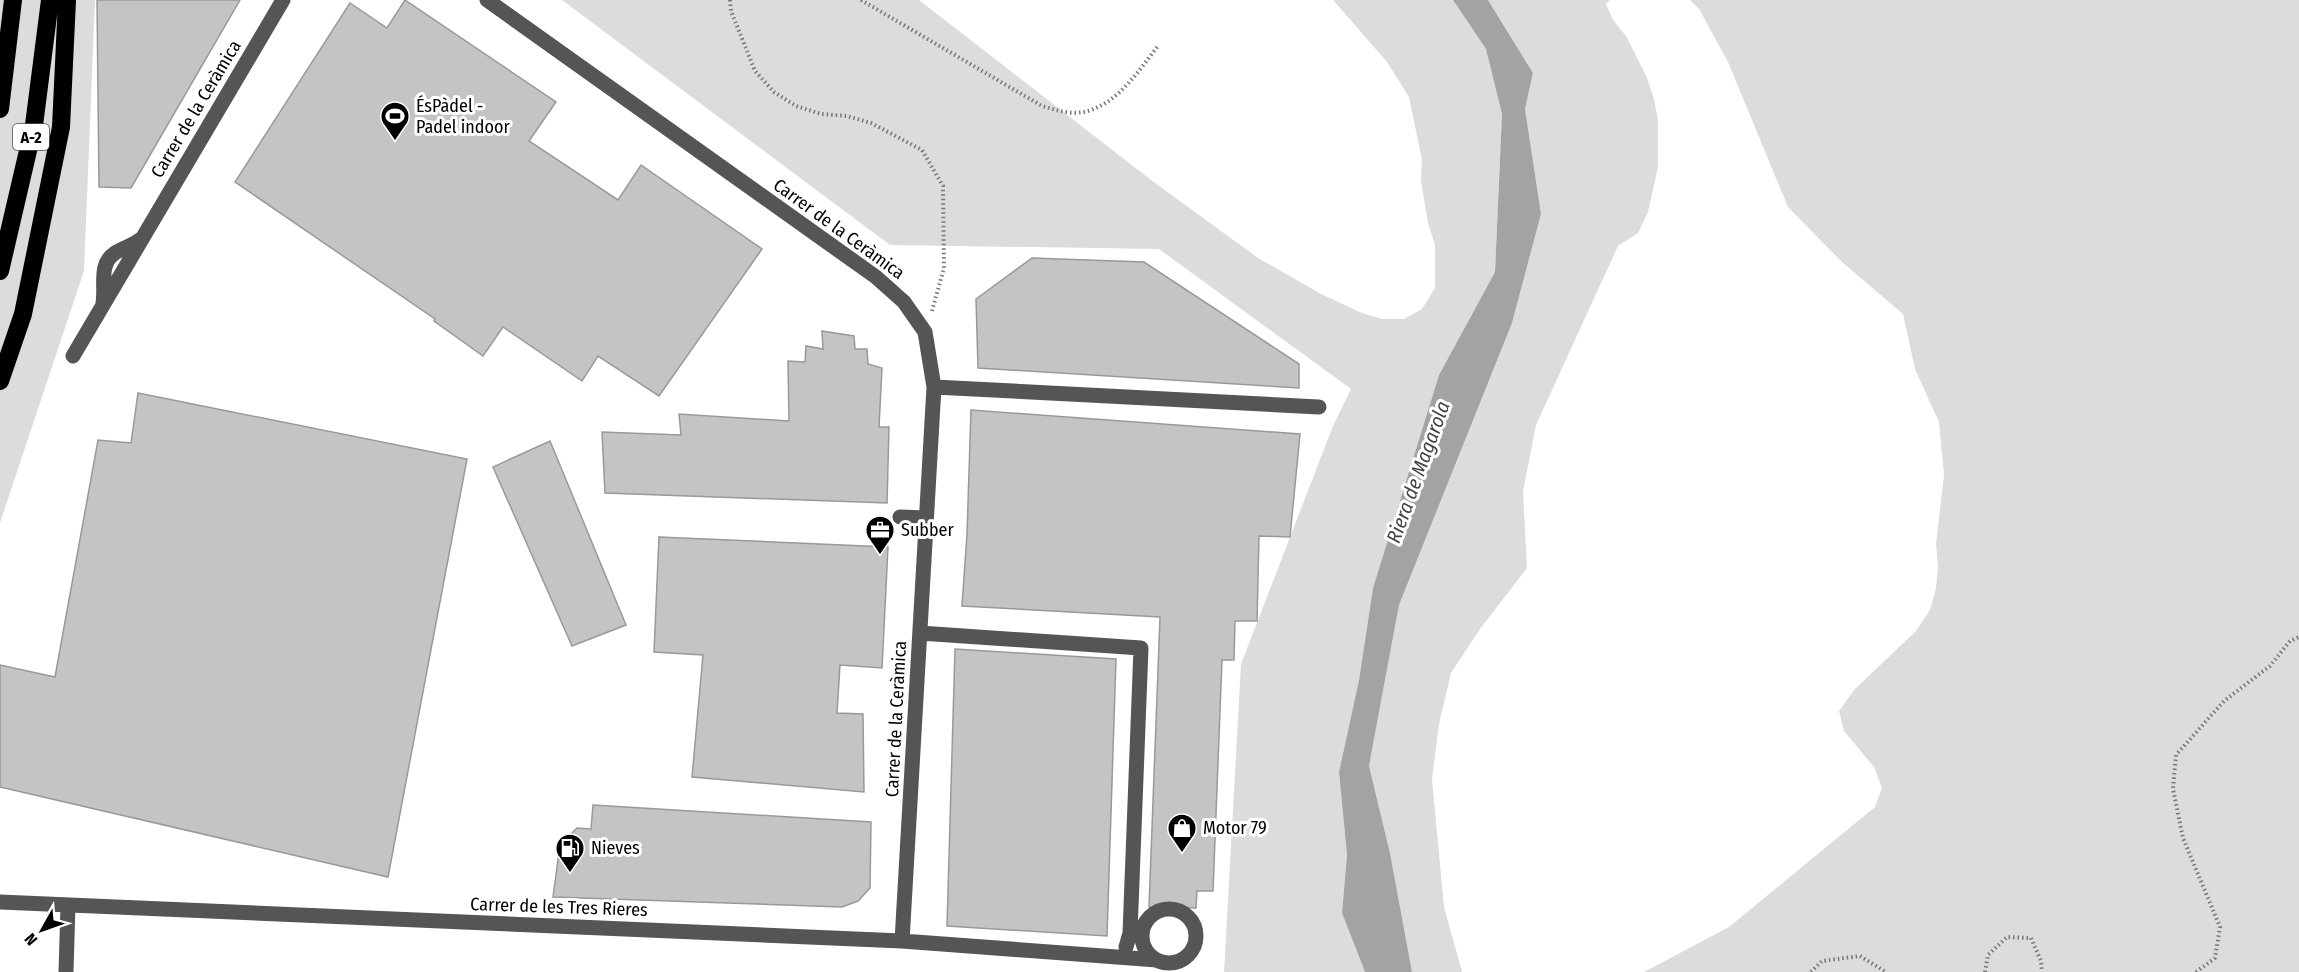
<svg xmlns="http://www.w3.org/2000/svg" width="2299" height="972" viewBox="0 0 2299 972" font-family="'Fira Sans Condensed',sans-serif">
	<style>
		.green { fill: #dcdcdc }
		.water { fill: #a3a3a3 }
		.building { fill: #c4c4c4; stroke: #999; stroke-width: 1.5 }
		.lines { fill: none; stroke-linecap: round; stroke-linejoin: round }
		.highway-casing { stroke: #dbdbdb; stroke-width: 21 }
		.path { stroke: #777; stroke-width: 4; stroke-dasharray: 1.5 3; stroke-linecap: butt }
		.minor { stroke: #555; stroke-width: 15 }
		.highway { stroke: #000; stroke-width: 18 }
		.labels { text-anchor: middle; stroke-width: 6; stroke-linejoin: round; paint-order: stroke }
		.shield { fill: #fff; stroke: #4c4c4c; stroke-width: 1.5 }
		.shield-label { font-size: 16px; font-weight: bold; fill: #000 }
		.poi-label { font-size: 18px; fill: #000; stroke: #fff; text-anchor: start }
		.street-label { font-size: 18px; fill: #000; stroke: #fff }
		.water-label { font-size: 20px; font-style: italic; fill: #444; stroke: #fff }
	</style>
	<rect width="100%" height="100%" fill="#fff"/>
	<path class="green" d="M0 0H95L84 271 0 523Z
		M562 0H919L1151 180 1258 258 1321 294 1362 313 1382 319H1404L1422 309 1435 288V245L1428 223 1421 181 1422 160 1409 97 1387 62 1333 0H1453L1486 49 1502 114 1495 272 1439 375 1373 588 1359 680 1339 772 1347 855 1342 913 1365 972H1224L1241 664 1333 426 1351 389 1159 249 890 245Z
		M1488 0H1610L1606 4 1613 20 1626 36 1647 78 1654 99 1658 120V167L1648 212 1638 233 1618 246 1536 425 1523 492 1527 568 1480 629 1451 673 1439 724 1432 779 1444 907 1462 972H1412L1390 853 1369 766 1399 605 1512 323 1541 214 1525 109 1533 73Z
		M1690 0H2299V972H1644L1729 927 1875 807 1882 788 1874 767 1844 731 1839 711 1854 690 1916 631 1930 610 1936 588 1938 566 1936 544 1944 475 1939 422 1915 369 1903 314 1842 262 1788 207 1728 62 1699 9Z"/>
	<path class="water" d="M1453 0H1488L1533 73 1525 109 1541 214 1512 323 1399 605 1369 766 1390 853 1412 972H1365L1342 913 1347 855 1339 772 1359 680 1373 588 1439 375 1495 272 1502 114 1486 49Z"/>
	<path class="building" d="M97 0H240L131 188 99 187Z
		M405 0 556 102 529 141 618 200 641 165 762 249 659 396 598 356 582 381 503 327 483 356 434 321 435 319 235 182 350 3 387 28Z
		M1032 258 1144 262 1299 364V388L978 368 976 299Z
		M822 331 854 336 855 349H867L868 364 882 368 879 427H889L887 503 605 493 602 432 681 435 679 414 789 421 788 361 805 362 806 346 823 349Z
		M138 393 467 459 388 877 0 787V665L55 677 98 440 131 443Z
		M971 410 1300 434 1290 537 1259 536 1257 621H1235L1234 660H1222L1213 891H1197L1196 908 1149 907 1160 617 962 606 967 534Z
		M550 441 626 625 572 646 493 467Z
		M659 537 888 547 882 668 840 665 837 713 863 714 864 792 692 777 703 655 654 652Z
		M955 649 1116 659 1107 936 947 926Z
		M593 805 871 822 870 888 858 901 842 907 553 897 560 845 577 828 591 829Z"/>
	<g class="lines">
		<g class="highway-casing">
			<path id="highway" d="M0 109 13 0
				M0 271 34 125 50 0
				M0 381 23 314 61 127 67 0"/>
		</g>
		<path class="path" d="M730 0 731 11 755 71 774 92 796 106 821 114 847 116 871 123 922 150 943 186 944 268 932 311
			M861 0 1042 106C1050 108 1058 111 1066 112 1108 119 1136 74 1158 46
			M1811 972 1822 961 1860 956 1886 972
			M1985 972 1988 955 2007 937 2031 938 2041 961 2042 972
			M2196 972 2215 958 2220 927 2183 838 2173 789 2176 755 2224 701 2270 666 2290 641 2299 637"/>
		<path class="minor" d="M487 0 876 277 904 302 925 332 934 387 902 941
			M103 303C106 286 98 264 115 253 124 247 133 246 141 239
			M73 356 283 0
			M934 387 1319 407
			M900 517 926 518
			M920 633 1141 648 1130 933 1126 947
			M0 902 902 941 1157 960
			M1142 936a27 27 0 1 1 54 0a27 27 0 1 1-54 0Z
			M66 972 68 905"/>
		<use href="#highway" class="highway"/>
	</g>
	<defs>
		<g id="stadium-pin" transform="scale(1.5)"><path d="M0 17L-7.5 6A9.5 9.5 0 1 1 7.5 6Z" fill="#000" stroke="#fff"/><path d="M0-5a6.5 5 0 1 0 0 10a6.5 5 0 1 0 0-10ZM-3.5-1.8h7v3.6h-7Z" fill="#fff"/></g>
		<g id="office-pin" transform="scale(1.5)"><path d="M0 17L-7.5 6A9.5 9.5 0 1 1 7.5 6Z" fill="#000" stroke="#fff"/><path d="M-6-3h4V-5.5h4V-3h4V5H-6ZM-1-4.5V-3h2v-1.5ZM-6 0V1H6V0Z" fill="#fff"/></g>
		<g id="shop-pin" transform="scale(1.5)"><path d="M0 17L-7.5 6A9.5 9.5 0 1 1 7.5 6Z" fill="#000" stroke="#fff"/><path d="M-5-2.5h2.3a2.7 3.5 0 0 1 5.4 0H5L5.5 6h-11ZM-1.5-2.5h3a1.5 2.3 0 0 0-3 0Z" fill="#fff"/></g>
		<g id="fuel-pin" transform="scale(1.5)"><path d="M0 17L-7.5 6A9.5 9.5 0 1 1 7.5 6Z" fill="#000" stroke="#fff"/><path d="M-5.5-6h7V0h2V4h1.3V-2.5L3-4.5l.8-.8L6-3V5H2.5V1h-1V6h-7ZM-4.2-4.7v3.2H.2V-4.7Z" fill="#fff"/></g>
	</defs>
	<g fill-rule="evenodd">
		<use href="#stadium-pin" x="395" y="116"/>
		<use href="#office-pin" x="880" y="530"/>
		<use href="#shop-pin" x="1182" y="828"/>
		<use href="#fuel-pin" x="570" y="848"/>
	</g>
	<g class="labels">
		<rect class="shield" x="13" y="124" width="36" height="26" rx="4.5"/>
		<g class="shield-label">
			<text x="31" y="143">A-2</text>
		</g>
		<g class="poi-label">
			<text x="416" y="112">ÉsPàdel -<tspan x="416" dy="21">Padel indoor</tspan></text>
			<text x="901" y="536">Subber</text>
			<text x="1203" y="834">Motor 79</text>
			<text x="591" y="854">Nieves</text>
		</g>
		<g class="street-label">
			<text transform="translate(196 109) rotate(-59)" y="6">Carrer de la Ceràmica</text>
			<text transform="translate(839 229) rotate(36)" y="6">Carrer de la Ceràmica</text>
			<text transform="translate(896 719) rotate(-87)" y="6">Carrer de la Ceràmica</text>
			<text transform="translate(559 907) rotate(2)" y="6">Carrer de les Tres Rieres</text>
		</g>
		<g class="water-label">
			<text transform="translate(1418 472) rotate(-70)" y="7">Riera de Magarola</text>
		</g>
	</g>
	<g transform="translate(42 930) rotate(230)" stroke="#ffffff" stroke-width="4.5" paint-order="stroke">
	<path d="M0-4.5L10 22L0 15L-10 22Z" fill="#000000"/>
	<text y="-9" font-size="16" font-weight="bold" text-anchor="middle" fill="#000000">N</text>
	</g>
</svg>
